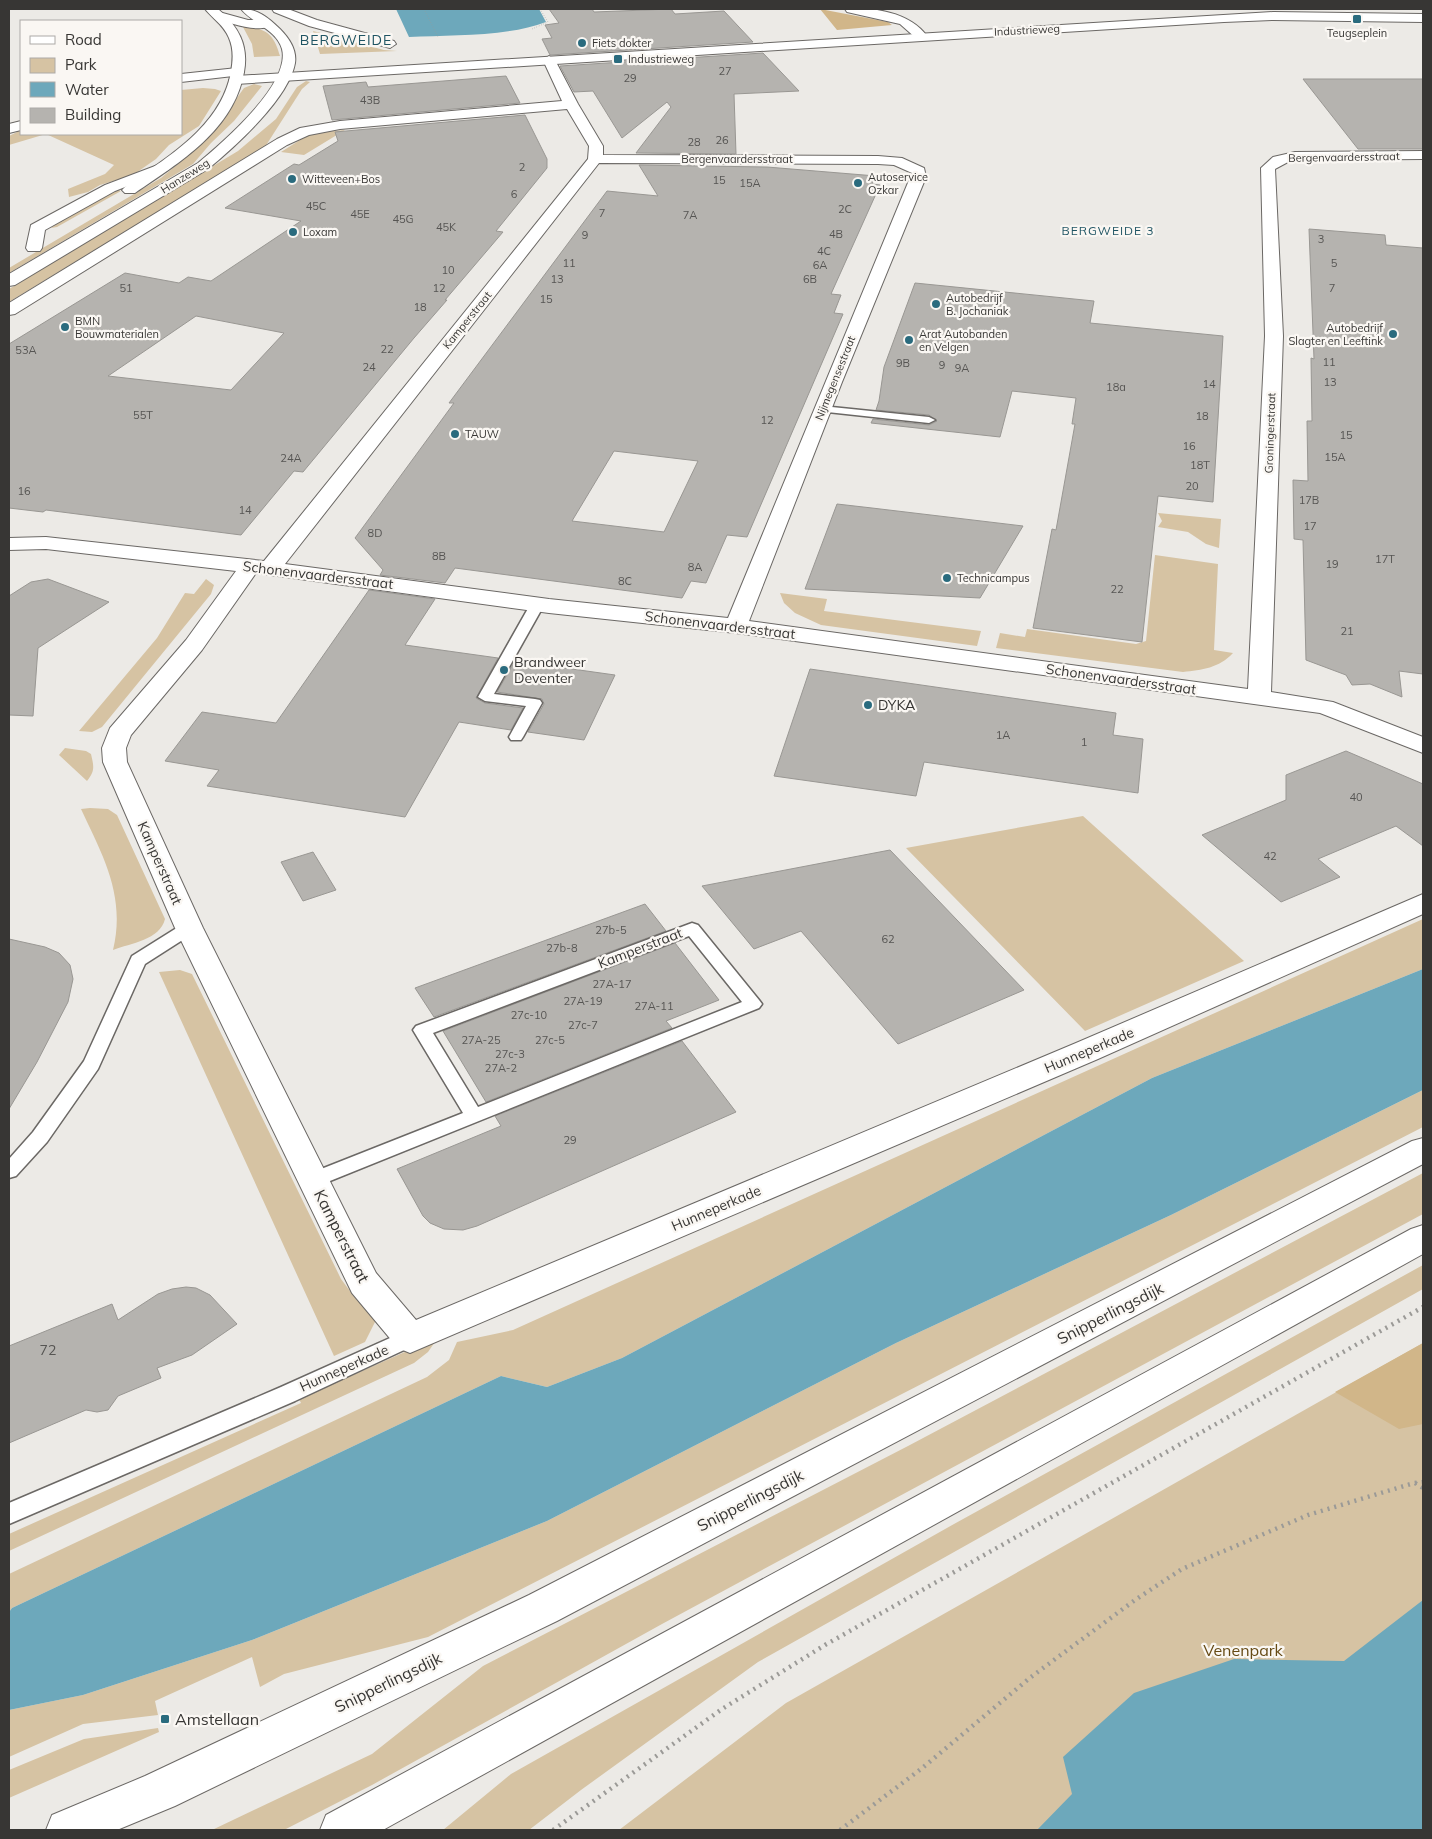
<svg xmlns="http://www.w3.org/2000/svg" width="1432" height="1839" viewBox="0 0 1432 1839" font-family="Mulish,sans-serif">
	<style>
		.green { fill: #d6c3a3 }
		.forest { fill: #d1b689 }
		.water { fill: #6da8bb }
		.building { fill: #b5b3af; stroke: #999793; fill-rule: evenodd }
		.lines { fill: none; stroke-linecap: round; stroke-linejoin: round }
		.lane-casing { stroke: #6b6865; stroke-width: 3 }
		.street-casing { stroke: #6b6865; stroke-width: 2 }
		.secondary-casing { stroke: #6b6865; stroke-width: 2 }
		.primary-casing { stroke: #6b6865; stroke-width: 2 }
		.path-far1 { stroke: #9b9a97; stroke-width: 1; stroke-dasharray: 0.5 2; stroke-linecap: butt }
		.path { stroke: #9b9a97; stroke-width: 4.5; stroke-dasharray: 2 5; stroke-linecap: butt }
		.lane { fill: #fff; fill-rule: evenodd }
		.street { fill: #fff; fill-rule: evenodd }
		.secondary { fill: #fff; fill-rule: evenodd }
		.primary { fill: #fff; fill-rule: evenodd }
		.poi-dot { fill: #2a6b7e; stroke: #faf7f3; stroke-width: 2 }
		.labels { text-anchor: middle; stroke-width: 4.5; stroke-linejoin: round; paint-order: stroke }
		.far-street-label { font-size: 11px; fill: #373634; stroke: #faf7f3 }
		.far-poi-label { font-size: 11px; fill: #373634; stroke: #faf7f3; text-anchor: start }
		.number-label { font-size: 11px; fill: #565553 }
		.far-neighbourhood-label { font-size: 12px; letter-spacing: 1px; fill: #1f5463; stroke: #faf7f3 }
		.far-quarter-label { font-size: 14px; letter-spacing: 1px; fill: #1f5463; stroke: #faf7f3 }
		.street-label { font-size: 14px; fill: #373634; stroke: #faf7f3 }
		.poi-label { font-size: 14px; fill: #373634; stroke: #faf7f3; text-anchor: start }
		.near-number-label { font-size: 14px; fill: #565553 }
		.near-street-label { font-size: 16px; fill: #373634; stroke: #faf7f3 }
		.near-park-label { font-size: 16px; fill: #664a14; stroke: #faf7f3 }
		.near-poi-label { font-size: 16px; fill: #373634; stroke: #faf7f3; text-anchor: start }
	</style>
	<rect width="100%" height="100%" fill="#eceae6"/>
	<path class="green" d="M247 26C268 30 274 35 280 56L254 57 252 44 243 27Z
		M313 31 384 50 397 51 320 54Z
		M306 81 310 82 302 89 265 147 9 302V289L238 151 276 119 297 87Z
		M254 84 262 86 234 121 211 143 193 164 9 273V268L161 178 185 158 213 131 244 88Z
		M203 88 215 89 221 91 199 126 169 145 156 159 133 175 100 185 88 192 69 197 68 189 105 174 114 165 46 134 9 145V136L21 130V134H181V90Z
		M345 130 304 155 281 152 311 133Z
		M118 190 121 191 57 227 51 228C70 212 94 199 118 190Z
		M1158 513 1221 519 1219 548 1206 544 1188 532 1158 527 1162 521Z
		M1155 555 1218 564 1214 650 1233 653C1219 668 1202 670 1183 672L996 648 1000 633 1025 637 1027 629 1136 644 1146 641Z
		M206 579 214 585 211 594 102 727 92 732 79 731 157 638 185 593 194 594Z
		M780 593 827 599 824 611 981 631 977 646 821 625 795 613 784 603Z
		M65 748 86 751 91 754C94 767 95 771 87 781L59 755Z
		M90 808 108 809 117 815 165 919C160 940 131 943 113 950 126 896 103 856 81 809Z
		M1083 816 1244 961 1085 1031 906 848Z
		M1423 919V969L1152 1078 622 1358 547 1387 501 1376 12 1608 9 1612V1574L427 1377 449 1360 457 1342 513 1330Z
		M180 970 192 974 341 1279 356 1299 377 1318 365 1342 334 1356 159 972Z
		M1423 1090V1127L428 1637 284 1674 260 1687 252 1657 155 1701 158 1715 83 1724 9 1757V1710L83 1695 252 1640 547 1521 896 1343 1171 1215Z
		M1423 1173V1214L662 1624 372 1785 284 1830H212L372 1754 483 1666 908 1446Z
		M1423 1265V1289L758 1662 581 1790 529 1830H443L511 1774 954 1524Z
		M434 1339H437L428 1352 414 1363 9 1551V1534L301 1403 299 1399Z
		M1423 1343V1830H619L786 1703Z
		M158 1728 159 1732 9 1798V1770L84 1739Z"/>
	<path class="forest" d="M820 9 888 22 892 25 837 30Z
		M1423 1343V1424L1399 1429 1335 1392Z"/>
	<path class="water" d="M396 9H539L546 22C507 37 451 35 409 37Z
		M1423 969V1090L1171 1215 896 1343 547 1521 252 1640 83 1695 9 1710V1612L12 1608 501 1376 547 1387 622 1358 1152 1078Z
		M1423 1600V1830H1037L1072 1794 1063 1757 1134 1693 1234 1659 1344 1661Z"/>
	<path class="building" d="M549 9H592L594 12 671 9 675 14 724 11 753 42 550 55 542 39 552 38 545 25 559 23Z
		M763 53 799 91 734 94 736 154 636 153 671 107 667 102 622 138 593 91 574 92 560 66Z
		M506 76 520 103 332 120 323 86 366 82 368 87Z
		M1303 79H1423V149H1358Z
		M525 115 547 159V168L496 231 503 232 445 300H447L414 338 303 472 294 471 241 535 46 510 43 512 9 508V344L125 273 179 283 188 277 211 281 301 221 225 208 294 164 299 165 338 141 335 132ZM196 316 284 333 231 390 108 376Z
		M639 165 767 167 876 176 872 184 880 185 831 294 841 295 834 313 843 314 747 537 727 535 706 583 691 581 682 598 455 568 445 583 380 575 383 570 355 538 454 403H449L607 191 658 196ZM614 451 698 461 664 532 572 521Z
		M1309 229 1385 235 1386 245 1423 248V674L1399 671 1402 697 1370 684 1352 685 1346 675 1306 660 1303 540 1294 539 1293 480 1308 481 1307 421H1312L1311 358 1314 359Z
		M915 283 1094 301 1090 323 1223 336 1213 502 1158 496 1142 642 1033 628 1052 529 1056 530 1075 424H1072L1076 398 1012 391 1000 437 871 423 873 419 929 425 937 421 929 415 876 410 879 401 884 367Z
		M837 504 872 508 1023 526 980 598 805 589Z
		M48 579 109 602 38 648 33 716 9 715V596L31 582Z
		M369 590 435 599 405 645 498 658 476 698 485 703 523 708 511 730 459 722 405 817 207 786 219 770 165 761 202 712 276 723Z
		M515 661 615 675 584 740 528 732 544 704 542 699 497 692Z
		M810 669 1116 713 1113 735 1143 739 1138 793 924 762 916 796 774 776Z
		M1346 751 1423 784V846L1396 826 1318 859 1340 877 1281 902 1202 835 1286 800V775Z
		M890 850 1024 990 898 1044 801 931 754 949 702 886Z
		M313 852 336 890 303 901 281 862Z
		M645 904 666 931 434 1017 415 988Z
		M9 939 45 947 59 953 70 965 73 979 68 1002 37 1062 9 1109Z
		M675 943 719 1000 666 1021 672 1028 486 1102 443 1031Z
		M682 1041 736 1112 477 1226 463 1230 444 1229 430 1223 423 1216 397 1169 501 1126 495 1116Z
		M186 1287 196 1288 210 1295 237 1324 192 1355 157 1368 161 1378 118 1396 108 1410 97 1412 86 1410 9 1443V1346L112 1304 118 1320 158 1294 172 1289Z"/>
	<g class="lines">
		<g class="lane-casing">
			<path id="lane" d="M822 406 929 417 935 420 929 423 818 411 816 409Z
				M537 601 544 605 494 694 535 699 540 700 542 703 523 737 521 740H511L509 737 526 706 485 701 478 697 530 605Z
				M189 922 195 924 197 928 195 932 145 964 98 1069 47 1142 16 1176 9 1178V1159L33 1132 84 1061 132 956 183 924Z
				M692 923 698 925 759 1000 762 1004 759 1008 320 1185 313 1187 306 1185 304 1180 306 1175 463 1113 413 1030 416 1026ZM689 936 742 1002 478 1107 433 1033Z
				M410 1329 417 1332 420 1338 417 1344 295 1401 9 1524V1503L281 1387Z"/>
		</g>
		<g class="street-casing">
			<path id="street" d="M272 9H288L317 20 394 41 396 44 390 48 309 26 274 12Z
				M845 9C873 7 909 12 927 36L921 40 917 39 900 24 847 12Z
				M219 12 248 20H266L272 24C262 35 228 22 215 19L213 16 215 13Z
				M549 56 555 60 578 104 603 146V155L878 156 902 158 924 168 926 177 842 382 749 621 1248 689 1265 336 1261 168 1273 157 1295 152 1423 151V159L1299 160 1288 162 1275 169 1283 336 1271 692 1333 702 1423 737V753L1320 713 736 633 549 613 256 573 202 650 131 735 126 748 127 762 203 928 376 1273 416 1320 1076 1043 1423 894V914L1098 1059 410 1353 398 1348 352 1293 175 928 103 762 102 748 110 728 186 640 236 571 46 549 9 550V538L46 537 264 561 588 159 589 146 567 109 340 129 309 135 287 145 15 314 9 315V303L277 139 300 128 340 121 562 101 543 60ZM599 163 878 164 894 165 912 173 728 618 549 599 285 564Z
				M237 68 244 72 242 75 181 82V74Z
				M21 121V130L9 133V124Z
				M163 163 168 164 170 167 168 170 115 191 45 230 42 248 40 251H28L26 248 31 225 105 185Z"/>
		</g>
		<g class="secondary-casing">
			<path id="secondary" d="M1273 12 1423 14V22L1273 20 1224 22 236 84 229 80 236 76Z"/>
		</g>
		<g class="primary-casing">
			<path id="primary" d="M205 9H218C238 26 249 45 244 72 234 130 180 162 135 193H125L122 190 125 187C167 157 221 127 231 72 233 61 234 49 229 38 224 25 213 19 205 9Z
				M241 9C257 8 269 18 280 29 289 38 297 50 295 63 289 98 235 147 208 169L15 285 9 286V274L198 163C222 143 291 84 282 49 277 30 252 23 241 9Z
				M1423 1138V1164L557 1621 175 1806 117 1830H46L52 1815 145 1776 529 1595 1412 1141Z
				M1423 1225V1254L383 1830H320L326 1815 1411 1229Z"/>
		</g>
		<path class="path-far1" d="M424 9 438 37
			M532 29 548 22 540 9"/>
		<path class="path" d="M1415 1483 1423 1488
			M553 1830 722 1709 825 1645 1423 1307
			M840 1830 921 1769 1031 1677 1135 1600 1182 1569 1308 1515 1414 1483 1423 1482"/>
		<use href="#lane" class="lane"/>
		<use href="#street" class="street"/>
		<use href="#secondary" class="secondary"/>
		<use href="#primary" class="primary"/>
	</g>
	<g class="poi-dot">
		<rect x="1352" y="14" width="10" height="10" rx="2.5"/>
		<circle cx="582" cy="43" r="5"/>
		<rect x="613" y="54" width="10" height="10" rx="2.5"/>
		<circle cx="292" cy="179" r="5"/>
		<circle cx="858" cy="183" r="5"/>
		<circle cx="293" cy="232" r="5"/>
		<circle cx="936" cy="304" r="5"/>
		<circle cx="65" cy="327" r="5"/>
		<circle cx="1393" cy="334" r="5"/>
		<circle cx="909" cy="340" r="5"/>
		<circle cx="455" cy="434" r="5"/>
		<circle cx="947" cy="578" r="5"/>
		<circle cx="504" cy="670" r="5"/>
		<circle cx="868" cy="705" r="5"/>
		<rect x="160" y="1714" width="10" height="10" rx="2.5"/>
	</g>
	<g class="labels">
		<g class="far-street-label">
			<text transform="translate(1027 30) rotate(-3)" y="4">Industrieweg</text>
			<text transform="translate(1344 157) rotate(-1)" y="4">Bergenvaardersstraat</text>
			<text x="737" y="163">Bergenvaardersstraat</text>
			<text transform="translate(185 176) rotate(-32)" y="4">Hanzeweg</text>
			<text transform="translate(467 320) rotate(-51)" y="4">Kamperstraat</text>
			<text transform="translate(835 378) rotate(-68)" y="4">Nijmegensestraat</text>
			<text transform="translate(1270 433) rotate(-88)" y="4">Groningerstraat</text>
		</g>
		<g class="far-poi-label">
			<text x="1357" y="37" text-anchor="middle">Teugseplein</text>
			<text x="592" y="47">Fiets dokter</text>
			<text x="628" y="63">Industrieweg</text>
			<text x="868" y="181">Autoservice<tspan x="868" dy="13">Ozkar</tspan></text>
			<text x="302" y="183">Witteveen+Bos</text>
			<text x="303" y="236">Loxam</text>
			<text x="946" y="302">Autobedrijf<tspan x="946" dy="13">B. Jochaniak</tspan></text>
			<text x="75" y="325">BMN<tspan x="75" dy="13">Bouwmaterialen</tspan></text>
			<text x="1383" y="332" text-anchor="end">Autobedrijf<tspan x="1383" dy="13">Slagter en Leeftink</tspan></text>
			<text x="919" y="338">Arat Autobanden<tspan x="919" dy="13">en Velgen</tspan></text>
			<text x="465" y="438">TAUW</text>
			<text x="957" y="582">Technicampus</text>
		</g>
		<g class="number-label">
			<text x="725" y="75">27</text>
			<text x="630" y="82">29</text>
			<text x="370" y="104">43B</text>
			<text x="722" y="144">26</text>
			<text x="694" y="146">28</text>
			<text x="522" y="171">2</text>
			<text x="719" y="184">15</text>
			<text x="750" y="187">15A</text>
			<text x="514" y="198">6</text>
			<text x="316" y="210">45C</text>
			<text x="845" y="213">2C</text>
			<text x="602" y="217">7</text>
			<text x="360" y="218">45E</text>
			<text x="690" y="219">7A</text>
			<text x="403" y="223">45G</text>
			<text x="446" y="231">45K</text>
			<text x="836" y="238">4B</text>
			<text x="585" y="239">9</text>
			<text x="1321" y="243">3</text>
			<text x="824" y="255">4C</text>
			<text x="569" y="267">11</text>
			<text x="1334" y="267">5</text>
			<text x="820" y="269">6A</text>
			<text x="448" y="274">10</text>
			<text x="557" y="283">13</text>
			<text x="810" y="283">6B</text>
			<text x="126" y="292">51</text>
			<text x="439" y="292">12</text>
			<text x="1332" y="292">7</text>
			<text x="546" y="303">15</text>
			<text x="420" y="311">18</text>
			<text x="387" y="353">22</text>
			<text x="26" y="354">53A</text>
			<text x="1329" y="366">11</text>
			<text x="903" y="367">9B</text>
			<text x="942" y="369">9</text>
			<text x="369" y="371">24</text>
			<text x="962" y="372">9A</text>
			<text x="1330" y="386">13</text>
			<text x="1209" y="388">14</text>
			<text x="1116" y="391">18a</text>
			<text x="143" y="419">55T</text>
			<text x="1202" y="420">18</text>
			<text x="767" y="424">12</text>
			<text x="1346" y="439">15</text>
			<text x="1189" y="450">16</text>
			<text x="1335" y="461">15A</text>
			<text x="291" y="462">24A</text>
			<text x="1200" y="469">18T</text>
			<text x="1192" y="490">20</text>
			<text x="24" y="495">16</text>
			<text x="1309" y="504">17B</text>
			<text x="245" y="514">14</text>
			<text x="1310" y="530">17</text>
			<text x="375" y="537">8D</text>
			<text x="439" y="560">8B</text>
			<text x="1385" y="563">17T</text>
			<text x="1332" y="568">19</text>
			<text x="695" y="571">8A</text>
			<text x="625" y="585">8C</text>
			<text x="1117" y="593">22</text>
			<text x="1347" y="635">21</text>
			<text x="1003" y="739">1A</text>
			<text x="1084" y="746">1</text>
			<text x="1356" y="801">40</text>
			<text x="1270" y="860">42</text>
			<text x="611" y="934">27b-5</text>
			<text x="888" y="943">62</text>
			<text x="562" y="952">27b-8</text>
			<text x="612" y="988">27A-17</text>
			<text x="583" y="1005">27A-19</text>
			<text x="654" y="1010">27A-11</text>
			<text x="529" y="1019">27c-10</text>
			<text x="583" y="1029">27c-7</text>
			<text x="481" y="1044">27A-25</text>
			<text x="550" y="1044">27c-5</text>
			<text x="510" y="1058">27c-3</text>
			<text x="501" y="1072">27A-2</text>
			<text x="570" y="1144">29</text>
		</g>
		<g class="far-neighbourhood-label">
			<text x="1108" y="235">BERGWEIDE 3</text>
		</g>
		<g class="far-quarter-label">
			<text x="346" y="45">BERGWEIDE</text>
		</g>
		<g class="street-label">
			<text transform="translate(318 575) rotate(7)" y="5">Schonenvaardersstraat</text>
			<text transform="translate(720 625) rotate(7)" y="5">Schonenvaardersstraat</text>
			<text transform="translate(1121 679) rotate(8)" y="5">Schonenvaardersstraat</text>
			<text transform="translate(160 863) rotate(66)" y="5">Kamperstraat</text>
			<text transform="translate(640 948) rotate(-21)" y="5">Kamperstraat</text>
			<text transform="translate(1089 1050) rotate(-23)" y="5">Hunneperkade</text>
			<text transform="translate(716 1208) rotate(-23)" y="5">Hunneperkade</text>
			<text transform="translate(344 1368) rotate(-24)" y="5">Hunneperkade</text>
		</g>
		<g class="poi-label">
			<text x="514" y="667">Brandweer<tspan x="514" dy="16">Deventer</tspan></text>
			<text x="878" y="710">DYKA</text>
		</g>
		<g class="near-number-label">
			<text x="48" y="1355">72</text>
		</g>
		<g class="near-street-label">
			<text transform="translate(342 1236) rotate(63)" y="6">Kamperstraat</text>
			<text transform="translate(1110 1313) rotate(-27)" y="6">Snipperlingsdijk</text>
			<text transform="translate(750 1500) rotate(-27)" y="6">Snipperlingsdijk</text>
			<text transform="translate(388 1682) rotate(-26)" y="6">Snipperlingsdijk</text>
		</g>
		<g class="near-park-label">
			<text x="1243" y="1656">Venenpark</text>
		</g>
		<g class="near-poi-label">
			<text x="175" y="1725">Amstellaan</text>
		</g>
	</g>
	<rect width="1432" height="1839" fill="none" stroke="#373634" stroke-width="20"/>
	<rect x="20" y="20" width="162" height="115" fill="#faf7f3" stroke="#acaaa7"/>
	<rect x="30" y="36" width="25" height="8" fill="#ffffff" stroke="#acaaa7"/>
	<text x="65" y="45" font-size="15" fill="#373634">Road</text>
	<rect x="30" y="58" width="25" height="15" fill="#d6c3a3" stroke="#acaaa7"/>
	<text x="65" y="70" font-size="15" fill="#373634">Park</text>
	<rect x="30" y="82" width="25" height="15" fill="#6da8bb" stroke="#acaaa7"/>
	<text x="65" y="95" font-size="15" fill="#373634">Water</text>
	<rect x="30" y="108" width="25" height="15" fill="#b5b3af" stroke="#acaaa7"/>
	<text x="65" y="120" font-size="15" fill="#373634">Building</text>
</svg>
